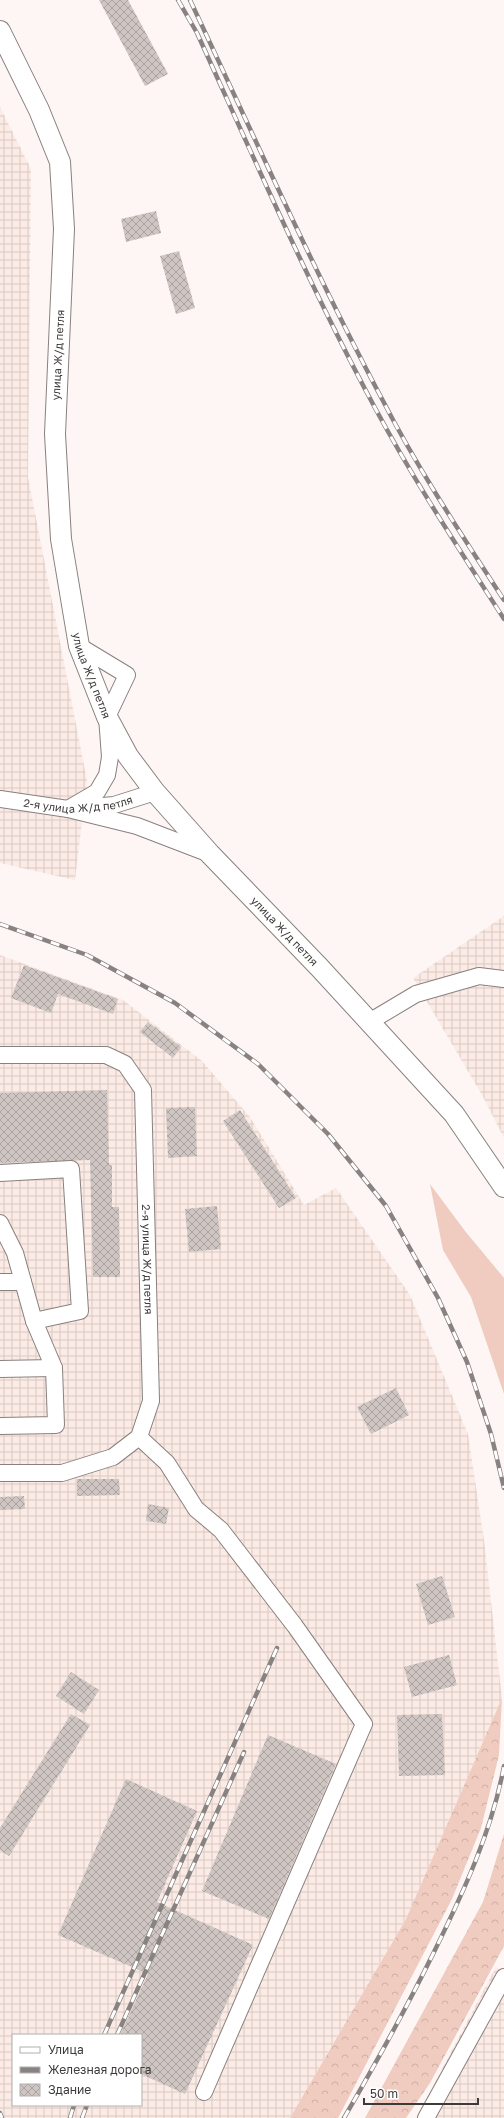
<svg xmlns="http://www.w3.org/2000/svg" width="504" height="2118" viewBox="0 0 504 2118" font-family="'Golos Text',sans-serif">
	<style>
		.industrial { fill: url(#industrial-grid); fill-rule: evenodd }
		.grass { fill: #f0cbbf }
		.forest { fill: url(#forest-crowns) }
		.building { fill: url(#building-cross-hatch) }
		.lines { fill: none; stroke-linecap: round; stroke-linejoin: round }
		.minor-casing { stroke: #89817e; stroke-width: 18 }
		.major-casing { stroke: #89817e; stroke-width: 22 }
		.minor { stroke: #fff; stroke-width: 16 }
		.major { stroke: #fff; stroke-width: 20 }
		.rail-casing { stroke: #888381; stroke-width: 4.5 }
		.rail { stroke: #fff; stroke-width: 3; stroke-dasharray: 9; stroke-linecap: butt }
		.labels { text-anchor: middle; stroke-width: 3; stroke-linejoin: round; paint-order: stroke }
		.street-label { font-size: 11px; fill: #3e3a39; stroke: #fff }
	</style>
	<defs>
		<pattern id="industrial-grid" width="8" height="8" patternUnits="userSpaceOnUse"><rect width="8" height="8" fill="#fcebe5"/><path d="M0 4h8M4 0v8" fill="none" stroke="#d9cac5"/></pattern>
		<pattern id="forest-crowns" width="20" height="18" patternUnits="userSpaceOnUse"><rect width="20" height="18" fill="#f0cbbf"/><path d="M2 6a3 3 0 1 1 6 0M12 15a3 3 0 1 1 6 0" fill="none" stroke="#cfafa5"/></pattern>
		<pattern id="building-cross-hatch" width="8" height="8" patternUnits="userSpaceOnUse"><rect width="8" height="8" fill="#cfc6c3"/><path d="M0 0l8 8M0 8l8-8" fill="none" stroke="#a9a29f"/></pattern>
	</defs>
	<rect width="100%" height="100%" fill="#fef6f4"/>
	<path class="industrial" d="M0 107 31 169 28 477 87 781 75 880 0 863Z
		M504 916V1138L482 1095 413 978Z
		M0 955 123 1000 202 1061 250 1117 304 1205 336 1188 410 1295 468 1434 484 1540 502 1698 406 1919 290 2118H0ZM13 2035H141V2105H13Z
		M496 1967 504 1972V2118H416Z"/>
	<path class="grass" d="M430 1184 465 1231 504 1278V1394L471 1297 443 1250Z"/>
	<path class="forest" d="M502 1698 499 1755 481 1828 452 1899 338 2118H290L406 1919Z
		M504 1834V1946L430 2083 406 2118H365L483 1902Z"/>
	<path class="building" d="M99 0H128L168 74 145 86Z
		M156 211 161 233 126 242 121 219Z
		M179 251 195 308 176 314 160 256Z
		M24 965 118 999 113 1014 58 994 51 1013 11 998Z
		M148 1022 181 1047 173 1058 140 1032Z
		M107 1090 109 1165H112V1207H119L120 1277H93L90 1160 0 1163V1093Z
		M195 1107 197 1156 168 1158 166 1108Z
		M240 1110 296 1198 279 1208 223 1121Z
		M217 1206 221 1249 189 1252 185 1209Z
		M396 1388 409 1415 371 1434 357 1407Z
		M77 1479H119L120 1495 77 1496Z
		M24 1496 25 1509 0 1510V1497Z
		M148 1504 169 1508 166 1524 146 1521Z
		M442 1576 455 1617 428 1625 416 1584Z
		M449 1655 457 1685 412 1697 404 1667Z
		M71 1672 99 1690 84 1714 56 1696Z
		M71 1714 90 1725 9 1856 0 1850V1828Z
		M442 1714 445 1775 399 1776 397 1715Z
		M268 1735 336 1764 269 1919 202 1891Z
		M126 1779 197 1811 157 1902 253 1945 185 2094 141 2074V2035H120L148 1974 58 1935Z"/>
	<g class="lines">
		<g class="minor-casing">
			<g id="minor">
				<path d="M79 646 127 675 107 717 110 757 107 775 97 792 68 809 137 826 210 854"/>
				<path id="s1" d="M0 799 68 809 114 805 155 792"/>
				<path d="M369 1022 416 994 479 976 504 979"/>
				<path id="s2" d="M0 1055H106L125 1064 143 1090 151 1401 139 1437 113 1457 62 1473H0"/>
				<path d="M0 1173 71 1169 80 1311 34 1321"/>
				<path d="M0 1223 15 1253 34 1321 54 1368 56 1425 0 1426"/>
				<path d="M0 1282H23"/>
				<path d="M0 1369 54 1368"/>
				<path d="M139 1437 167 1463 196 1509 221 1530 295 1626 364 1724 204 2092"/>
				<path d="M426 2118 504 1977"/>
			</g>
		</g>
		<g class="major-casing">
			<g id="major">
				<path id="s3" d="M0 31 39 110 60 162 64 229 55 434 61 539 79 646 107 717 128 756 155 792 210 854 319 967 454 1114 504 1187"/>
			</g>
		</g>
		<use href="#minor" class="minor"/>
		<use href="#major" class="major"/>
		<g class="rail-casing">
			<path id="rail" d="M178 0 197 33C254 158 309 285 374 406 413 479 459 549 504 619
				M190 0C253 134 313 269 382 399 418 469 461 534 504 600
				M0 924 87 955 175 1003 258 1064 328 1134 386 1206 438 1298 467 1362 491 1434 504 1488
				M104 2035 277 1648
				M117 2035 244 1752
				M0 2113 2 2118
				M70 2118 74 2105
				M82 2118 87 2105
				M344 2118C376 2063 406 2009 434 1952 463 1893 492 1831 504 1766"/>
		</g>
		<use href="#rail" class="rail"/>
	</g>
	<g class="labels">
		<g class="street-label">
			<text transform="translate(58 355) rotate(-87)" y="4">улица Ж/д петля</text>
			<text dy="4" stroke="none"><textPath href="#s3" startOffset="662">улица Ж/д петля</textPath></text>
			<text dy="4" stroke="none"><textPath href="#s1" startOffset="79">2-я улица Ж/д петля</textPath></text>
			<text dy="4" stroke="none"><textPath href="#s3" startOffset="986">улица Ж/д петля</textPath></text>
			<text dy="4" stroke="none"><textPath href="#s2" startOffset="328">2-я улица Ж/д петля</textPath></text>
		</g>
	</g>
	<rect x="12" y="2034" width="130" height="72" fill="#ffffff" stroke="#b2b0b0"/>
	<rect x="20" y="2047" width="20" height="6" fill="#ffffff" stroke="#b2b0b0"/>
	<text x="48" y="2054" font-size="12" fill="#3e3a39">Улица</text>
	<rect x="20" y="2067" width="20" height="6" fill="#888381" stroke="#b2b0b0"/>
	<text x="48" y="2074" font-size="12" fill="#3e3a39">Железная дорога</text>
	<rect x="20" y="2084" width="20" height="12" fill="url(#building-cross-hatch)" stroke="#b2b0b0"/>
	<text x="48" y="2094" font-size="12" fill="#3e3a39">Здание</text>
	<path d="M364 2098v6h114v-6" fill="none" stroke="#3e3a39" stroke-width="2"/>
	<text x="370" y="2098" font-size="12" fill="#3e3a39" stroke="#ffffff" stroke-width="3" paint-order="stroke">50 m</text>
</svg>
